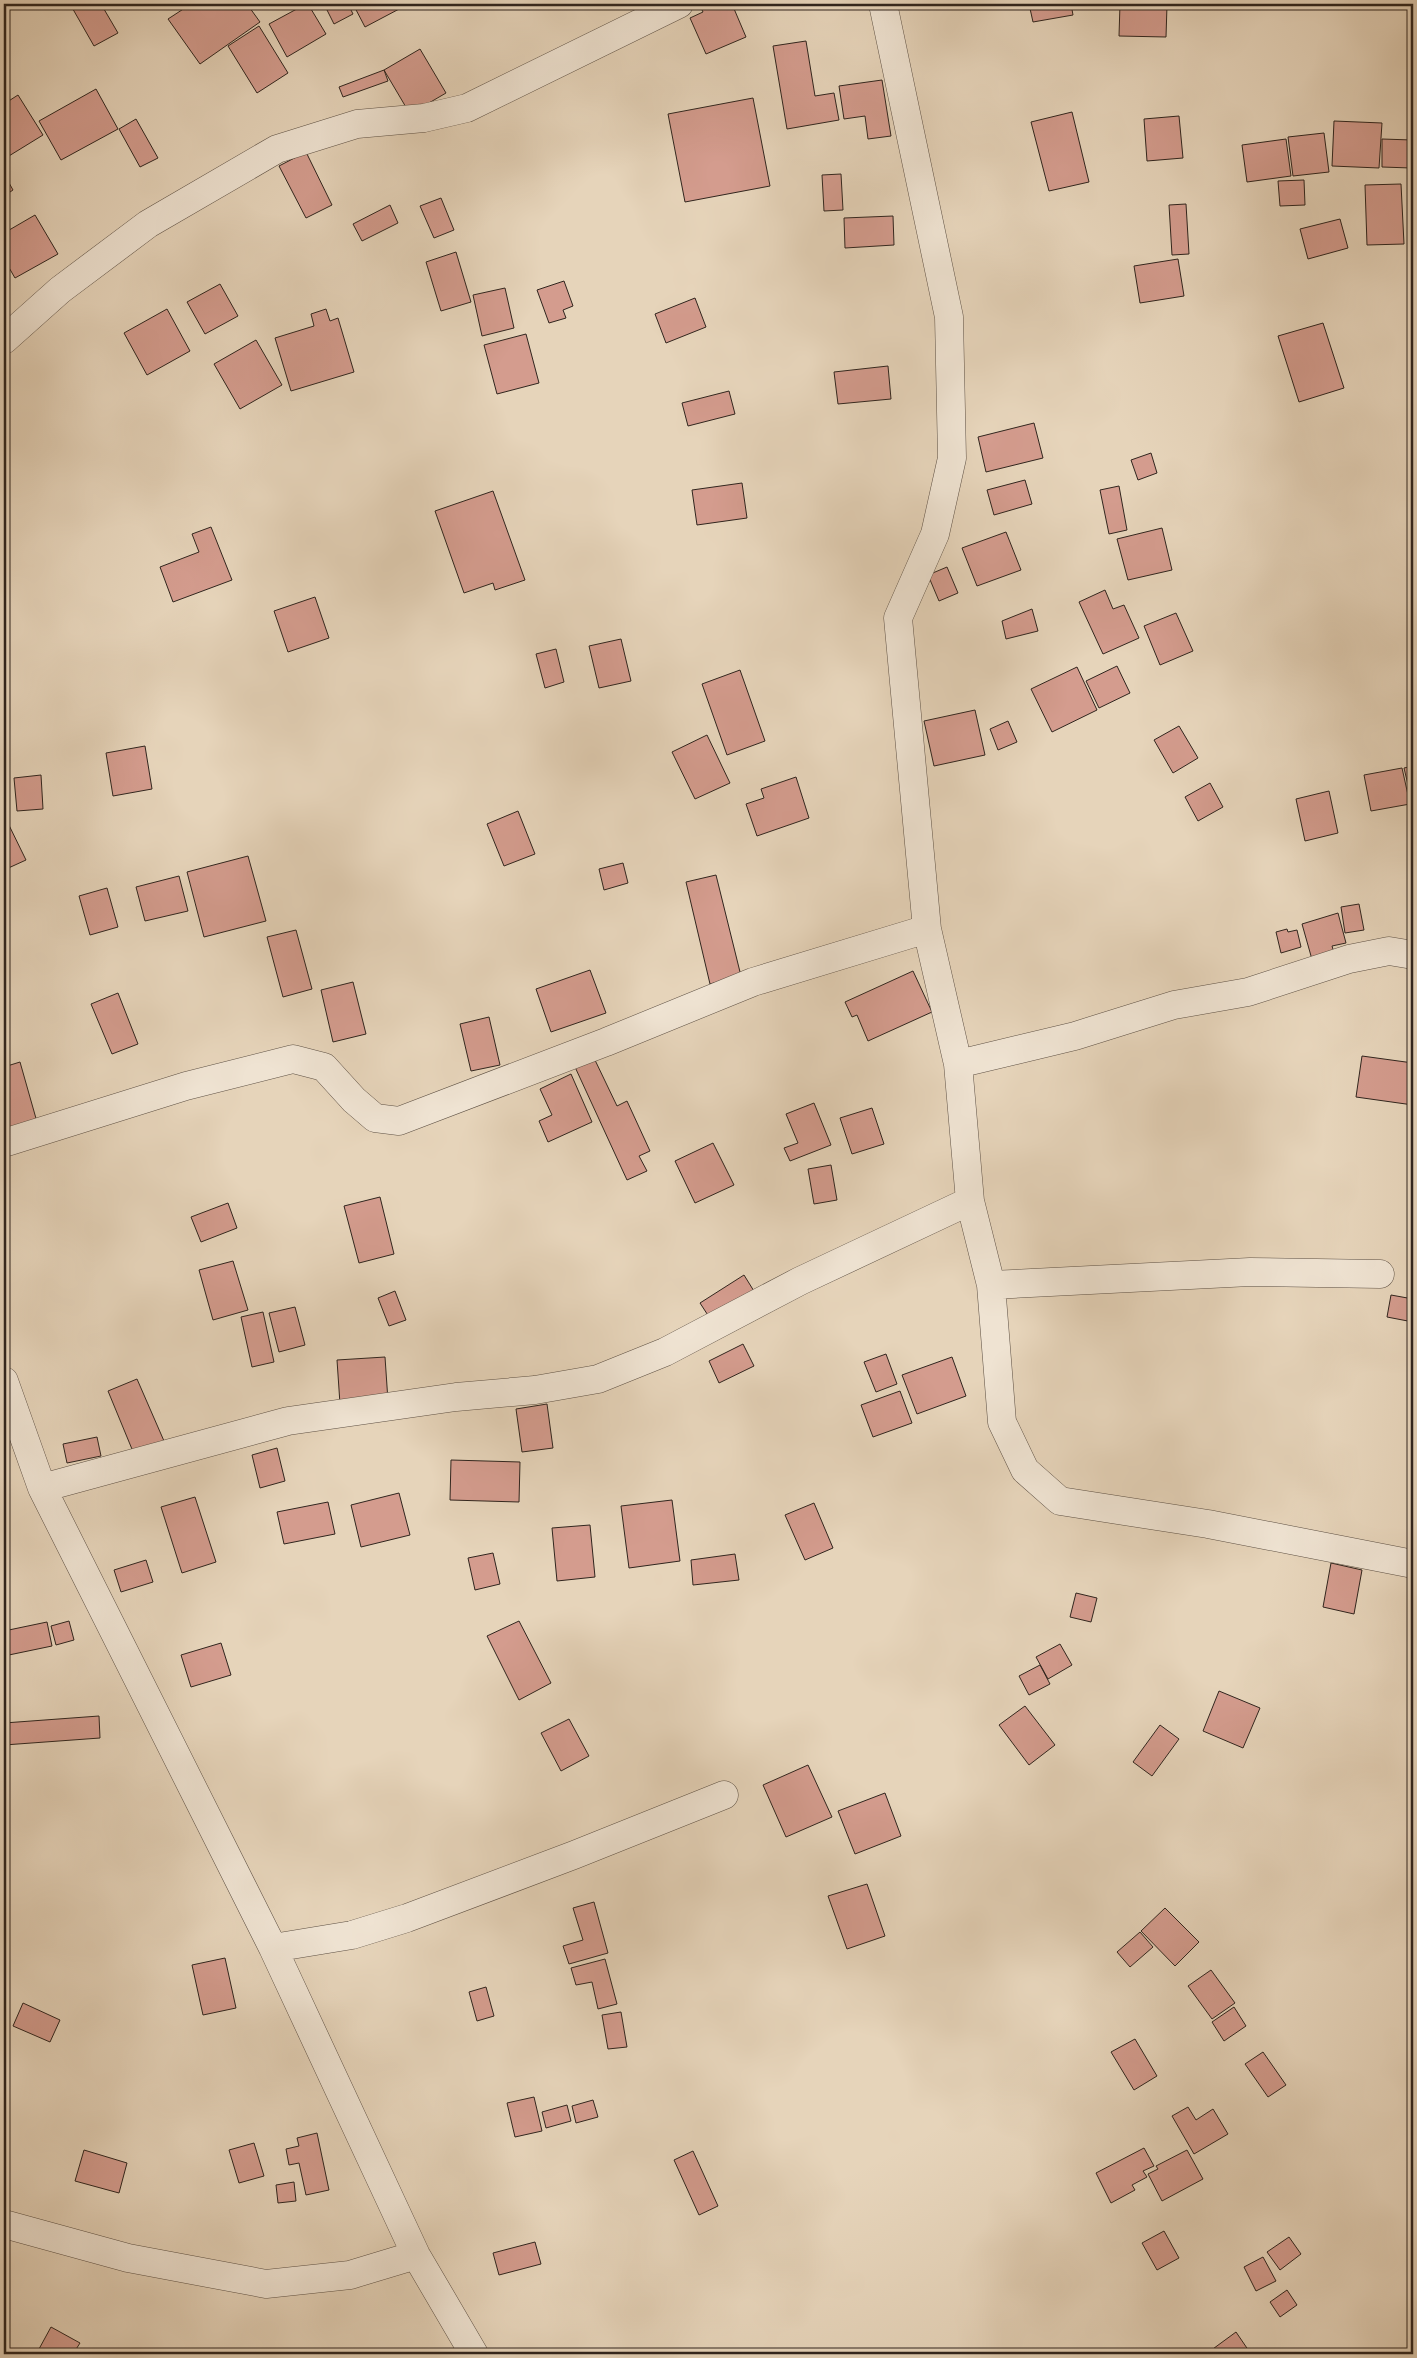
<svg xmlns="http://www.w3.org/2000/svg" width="1417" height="2358" viewBox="0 0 1417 2358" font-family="'EB Garamond',serif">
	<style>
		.building { fill: #d49c8e; stroke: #30251e }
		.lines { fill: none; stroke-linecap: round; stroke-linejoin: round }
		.street-casing { stroke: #5e5145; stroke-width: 29 }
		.street { stroke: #efe3d2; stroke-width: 28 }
	</style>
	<rect width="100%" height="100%" fill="#e6d4ba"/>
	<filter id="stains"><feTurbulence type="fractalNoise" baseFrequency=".004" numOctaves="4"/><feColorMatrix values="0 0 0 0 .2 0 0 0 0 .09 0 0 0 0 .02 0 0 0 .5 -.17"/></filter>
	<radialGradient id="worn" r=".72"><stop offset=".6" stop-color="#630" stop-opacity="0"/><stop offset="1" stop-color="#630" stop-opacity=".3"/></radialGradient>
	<path class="building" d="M70 4H101L118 33 94 46Z
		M191 4H247L260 22 200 64 168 19Z
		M306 4H308L326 34 287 57 269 24Z
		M324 4H348L353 14 334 24Z
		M353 4H399L401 8 365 27Z
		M706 4H732L746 37 706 54 690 18 703 12 700 6Z
		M1029 4H1071L1073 15 1033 22Z
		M1120 4 1167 5 1166 37 1119 36Z
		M259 26 288 73 257 93 228 46Z
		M806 41 815 96 834 93 839 120 787 129 773 46Z
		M420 49 446 93 410 114 384 70Z
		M384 70 388 81 343 97 339 87Z
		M882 80 891 136 868 139 865 116 844 119 839 86Z
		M96 89 118 129 61 160 39 121Z
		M18 95 43 135 4 159V104Z
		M753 98 770 186 685 202 668 114Z
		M1072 112 1089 182 1049 191 1031 122Z
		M1179 116 1183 158 1147 161 1144 119Z
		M136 119 158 158 140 167 119 129Z
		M1334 121 1382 123 1379 168 1332 166Z
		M1324 133 1329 172 1293 176 1288 137Z
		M1286 139 1291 176 1247 182 1242 145Z
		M1382 139 1412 140 1411 168 1382 167Z
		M306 152 332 205 306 218 279 166Z
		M4 174 13 190 4 196Z
		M841 174 843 210 824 211 822 175Z
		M1304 180 1305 205 1280 206 1278 181Z
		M1401 184 1404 244 1367 245 1365 185Z
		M441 198 454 230 434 238 420 206Z
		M1186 204 1189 254 1172 255 1169 205Z
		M390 205 398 223 362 241 353 224Z
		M35 215 58 254 15 278 4 259V233Z
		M893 216 894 245 845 248 844 218Z
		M1340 219 1348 248 1308 259 1300 229Z
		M456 252 471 302 441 311 426 262Z
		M1178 259 1184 296 1140 303 1134 266Z
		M564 281 573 306 563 310 566 318 549 323 537 290Z
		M220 284 238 316 205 334 187 302Z
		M505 288 514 328 482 336 473 295Z
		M695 298 706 327 666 343 655 314Z
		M167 309 190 351 147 375 124 333Z
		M326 309 330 321 338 318 354 372 291 391 275 338 314 326 311 314Z
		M1323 323 1344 388 1299 402 1278 336Z
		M526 334 539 383 497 394 484 345Z
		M256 340 282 385 240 409 214 364Z
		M888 366 891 399 838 404 834 372Z
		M729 391 735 414 688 426 682 403Z
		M1034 423 1043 458 986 472 978 437Z
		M1151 453 1157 473 1138 480 1131 460Z
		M1025 480 1032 504 994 515 987 490Z
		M742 483 747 518 697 525 692 490Z
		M1119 486 1127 530 1109 534 1100 490Z
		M493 491 525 580 495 590 493 583 464 593 435 511Z
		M211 527 232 580 173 602 160 567 199 552 192 534Z
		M1162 528 1172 570 1128 580 1117 539Z
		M1006 532 1021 570 977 586 962 548Z
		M947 567 958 593 939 601 928 575Z
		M1105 590 1113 609 1124 605 1139 638 1103 654 1079 602Z
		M315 597 329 638 288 652 274 611Z
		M1032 609 1038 631 1006 639 1002 621Z
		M1176 613 1193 651 1160 665 1144 626Z
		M621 639 631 681 599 688 589 646Z
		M556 649 564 682 545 688 536 654Z
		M1117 666 1130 693 1099 708 1086 681Z
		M1077 667 1097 710 1052 732 1031 689Z
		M740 670 765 741 727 755 702 684Z
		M975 710 985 755 934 766 924 721Z
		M1008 721 1017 742 998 750 990 729Z
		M1179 726 1198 758 1173 773 1154 740Z
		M707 735 730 783 695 799 672 752Z
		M145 746 152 789 113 796 106 753Z
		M1413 766V802H1412L1404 768Z
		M1402 768 1410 804 1371 811 1364 775Z
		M41 775 43 809 17 811 14 778Z
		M796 777 809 818 757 836 746 804 764 798 761 789Z
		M1210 783 1223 807 1198 821 1185 797Z
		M1329 791 1338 833 1305 841 1296 799Z
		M518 811 535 854 504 866 487 824Z
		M4 815 26 860 4 870Z
		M248 856 266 921 204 937 187 872Z
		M623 863 628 883 604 890 599 869Z
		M716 875 741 976 710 984 686 882Z
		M179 876 188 911 145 921 136 887Z
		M107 888 118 927 90 935 79 896Z
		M1359 904 1364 930 1345 933 1341 907Z
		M1338 913 1346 943 1332 946 1335 956 1313 963 1302 924Z
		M1287 929 1288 932 1297 930 1301 947 1281 953 1276 932Z
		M296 930 312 989 283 997 267 937Z
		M590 970 606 1013 551 1032 536 989Z
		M913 971 932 1012 868 1041 857 1015 852 1017 845 1002Z
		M353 982 366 1034 333 1042 321 990Z
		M118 993 138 1044 112 1054 91 1004Z
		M489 1017 500 1065 471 1071 460 1024Z
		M1362 1056 1413 1063V1105L1356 1097Z
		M594 1058 617 1106 627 1101 650 1151 639 1156 647 1171 627 1180 575 1067Z
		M20 1062 37 1122 4 1131V1067Z
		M571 1074 592 1122 548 1142 539 1121 552 1115 540 1089Z
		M814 1103 831 1145 790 1161 784 1148 798 1143 786 1114Z
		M872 1108 884 1144 852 1154 840 1118Z
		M713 1143 734 1185 695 1203 675 1161Z
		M831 1165 837 1200 814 1204 808 1169Z
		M380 1197 394 1254 359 1263 344 1206Z
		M228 1203 237 1228 201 1242 191 1217Z
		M233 1261 248 1310 213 1320 199 1270Z
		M744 1275 757 1296 713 1323 700 1303Z
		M395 1291 406 1320 389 1326 378 1298Z
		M1391 1295 1413 1299V1322L1387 1317Z
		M295 1307 305 1345 279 1352 269 1313Z
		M263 1312 274 1362 252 1367 241 1317Z
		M743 1344 754 1366 719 1383 709 1361Z
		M886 1354 897 1384 876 1392 864 1362Z
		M385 1357 388 1401 340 1404 337 1360Z
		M952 1357 966 1396 917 1414 902 1375Z
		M137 1379 164 1441 134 1454 108 1391Z
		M900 1391 912 1423 873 1437 861 1405Z
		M547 1404 553 1448 522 1452 516 1409Z
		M97 1437 101 1456 67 1463 63 1444Z
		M277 1448 285 1481 260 1488 252 1455Z
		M451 1460 520 1462 519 1502 450 1500Z
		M399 1493 410 1535 361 1547 351 1505Z
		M195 1497 216 1562 182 1573 161 1507Z
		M672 1500 680 1561 629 1568 621 1506Z
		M328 1502 335 1534 284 1544 277 1512Z
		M814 1503 833 1548 805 1560 785 1515Z
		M590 1525 595 1577 557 1581 552 1528Z
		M493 1553 500 1584 475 1590 468 1558Z
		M735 1554 739 1580 693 1585 691 1560Z
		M146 1560 153 1582 121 1592 114 1570Z
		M1331 1563 1362 1570 1354 1614 1323 1607Z
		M1076 1593 1097 1598 1091 1622 1070 1617Z
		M69 1621 74 1640 56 1645 51 1626Z
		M519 1621 551 1683 519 1700 487 1636Z
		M47 1622 52 1646 4 1656V1631Z
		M221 1643 231 1675 191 1687 181 1655Z
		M1060 1644 1072 1665 1048 1679 1036 1657Z
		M1040 1665 1050 1684 1029 1695 1019 1676Z
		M1219 1691 1260 1708 1243 1748 1203 1731Z
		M1025 1706 1055 1745 1029 1765 999 1725Z
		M99 1716 100 1738 4 1745V1723Z
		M569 1719 589 1756 561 1771 541 1733Z
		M1160 1725 1179 1739 1152 1776 1133 1762Z
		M808 1765 832 1817 786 1837 763 1785Z
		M885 1793 901 1836 855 1854 838 1811Z
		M867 1884 885 1936 847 1949 828 1896Z
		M594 1902 608 1953 569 1964 563 1946 583 1940 573 1908Z
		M1165 1908 1199 1942 1175 1966 1141 1931Z
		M1140 1932 1153 1947 1130 1967 1117 1952Z
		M225 1958 236 2008 203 2015 192 1965Z
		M605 1959 617 2004 598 2009 592 1982 576 1985 571 1968Z
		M1211 1970 1235 2003 1212 2019 1188 1986Z
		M486 1987 494 2016 477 2021 469 1992Z
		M23 2003 60 2020 50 2042 13 2026Z
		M1234 2007 1246 2026 1224 2041 1212 2022Z
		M621 2012 627 2047 608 2049 602 2015Z
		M1135 2039 1157 2076 1134 2090 1111 2052Z
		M1263 2052 1286 2085 1268 2097 1245 2064Z
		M534 2097 542 2131 515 2137 507 2103Z
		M593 2100 598 2117 576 2123 572 2106Z
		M567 2105 571 2121 546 2128 542 2112Z
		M1188 2107 1196 2120 1213 2109 1228 2134 1194 2154 1172 2116Z
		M317 2133 329 2190 306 2195 299 2163 289 2165 286 2149 299 2146 297 2138Z
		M254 2143 264 2176 239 2183 229 2150Z
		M1144 2148 1154 2166 1143 2171 1147 2177 1132 2185 1135 2190 1111 2203 1096 2173Z
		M84 2150 127 2163 119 2193 75 2181Z
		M1187 2150 1203 2179 1162 2201 1148 2174 1158 2169 1156 2166Z
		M693 2151 718 2206 699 2215 674 2160Z
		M294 2182 296 2201 278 2203 276 2185Z
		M1164 2231 1179 2258 1157 2270 1142 2243Z
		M1289 2237 1301 2254 1280 2270 1267 2252Z
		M535 2242 541 2264 499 2275 493 2253Z
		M1263 2257 1276 2281 1256 2291 1244 2267Z
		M1287 2290 1297 2305 1280 2317 1270 2302Z
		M51 2327 80 2343 73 2354H48L39 2349Z
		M1236 2332 1251 2354H1206Z"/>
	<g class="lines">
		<g class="street-casing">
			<path id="street" d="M883 4 949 317 952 458 935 534 898 618 927 929 958 1064 970 1201 991 1285 1002 1422 1025 1470 1060 1501 1208 1524 1413 1564
				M4 340 60 290 148 224 277 149 357 124 424 118 467 108 679 4
				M958 1064 1075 1036 1174 1005 1248 992 1349 959 1389 951 1413 955
				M4 1143 186 1086 293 1059 324 1067 354 1100 375 1118 399 1121 606 1042 753 982 927 929
				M991 1285 1250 1272 1380 1274
				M4 1381 42 1488 273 1948 416 2255 474 2354
				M42 1488 288 1421 456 1397 535 1390 598 1379 665 1352 800 1281 970 1201
				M273 1948 352 1935 407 1918 574 1855 724 1795
				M4 2224 128 2258 266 2284 350 2275 416 2255"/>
		</g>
		<use href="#street" class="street"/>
	</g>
	<rect width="1417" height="2358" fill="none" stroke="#e6d4ba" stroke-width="20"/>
	<rect x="5" y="5" width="1407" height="2348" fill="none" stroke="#30251e" stroke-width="2.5"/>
	<rect x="10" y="10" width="1397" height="2338" fill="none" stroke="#30251e"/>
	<rect width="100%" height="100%" filter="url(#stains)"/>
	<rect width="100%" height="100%" fill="url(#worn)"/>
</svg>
